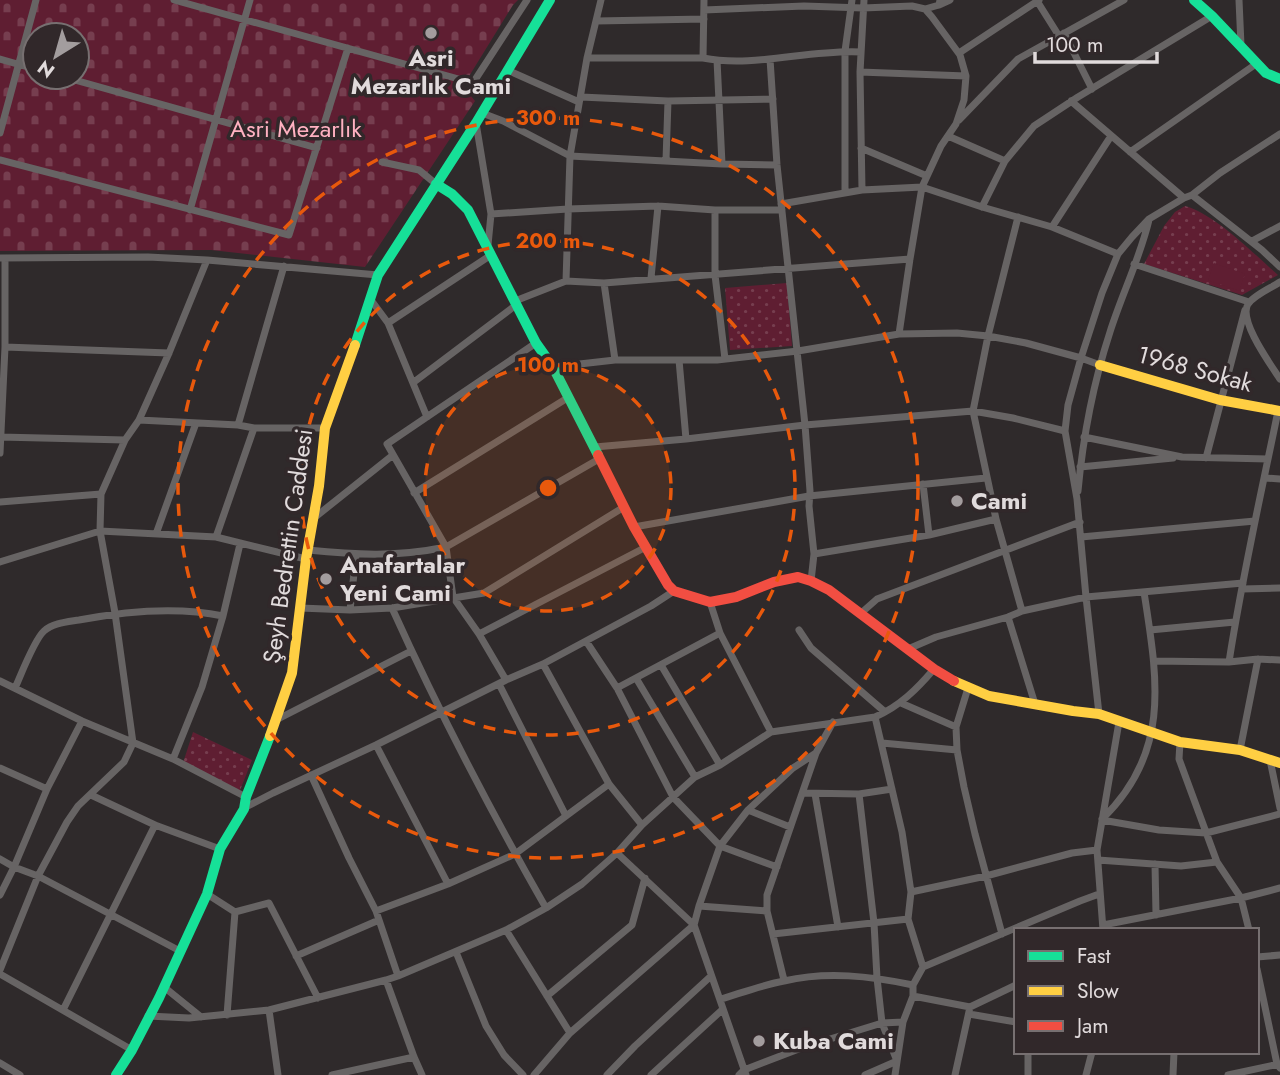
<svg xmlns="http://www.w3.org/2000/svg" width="1280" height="1075" viewBox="0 0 1280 1075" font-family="Jost,sans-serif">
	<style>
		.grass { fill: url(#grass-dots) }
		.cemetery { fill: url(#cemetery-stones); fill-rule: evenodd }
		.pitch { fill: #5f1e32 }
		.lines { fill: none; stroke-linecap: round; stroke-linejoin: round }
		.street { stroke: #676464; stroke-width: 7 }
		.fast { stroke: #16e098; stroke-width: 10 }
		.slow { stroke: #ffcf43; stroke-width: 10 }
		.jam { stroke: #f24e42; stroke-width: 10 }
		.ring { fill: none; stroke: #e8590c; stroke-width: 3.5; stroke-dasharray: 12 9 }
		.poi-dot { fill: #a39d9e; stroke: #31282a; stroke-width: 2.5 }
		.labels { text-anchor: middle; stroke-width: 7; stroke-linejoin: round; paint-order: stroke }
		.poi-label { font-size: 24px; font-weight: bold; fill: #e1dbdc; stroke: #31282a; text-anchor: start }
		.park-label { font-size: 24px; fill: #ffb1c1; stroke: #31282a }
		.street-label { font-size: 24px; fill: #e1dbdc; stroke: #31282a }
		.centre { fill: #e8590c; stroke: #31282a; stroke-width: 3.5 }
		.ring-label { font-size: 21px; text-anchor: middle; font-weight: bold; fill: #e8590c; stroke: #31282a; stroke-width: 7; stroke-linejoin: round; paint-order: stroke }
	</style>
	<defs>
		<pattern id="grass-dots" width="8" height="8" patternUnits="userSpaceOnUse" patternTransform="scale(1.75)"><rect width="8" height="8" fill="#5f1e32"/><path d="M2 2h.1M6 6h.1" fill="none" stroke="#763e4f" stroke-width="1.8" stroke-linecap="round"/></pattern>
		<pattern id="cemetery-stones" width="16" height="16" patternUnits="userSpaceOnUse" patternTransform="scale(1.75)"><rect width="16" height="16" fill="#5f1e32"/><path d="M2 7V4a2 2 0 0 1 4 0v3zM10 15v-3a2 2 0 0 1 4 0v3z" fill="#763e4f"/></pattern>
	</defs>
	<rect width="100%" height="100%" fill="#2f2a2b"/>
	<path class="grass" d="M1185 206C1215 214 1254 254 1278 275L1242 295 1144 264 1164 226 1175 212Z
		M787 283 792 346 730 350 725 288Z
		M193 732 252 760 239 793 182 766Z"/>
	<path class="cemetery" d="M0 0H518L513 5 463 86 475 101 365 267 211 250 0 251ZM35 35H77V77H35Z"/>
	<path class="pitch" d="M1214 263 1245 274 1239 291 1208 280Z"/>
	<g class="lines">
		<path class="street" d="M174 0 473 83 527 0
			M1239 0 1241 45
			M1037 1 1059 36
			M939 5 950 0
			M925 9 939 5 940 0
			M704 10 804 6 863 8 912 6 925 9 932 17 960 55 966 76 964 100 956 124 941 146 922 187 910 259 899 334
			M596 21 704 19
			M1064 33 1092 89
			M959 53 1039 0
			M587 58H703C755 68 809 49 861 52
			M703 58 704 0
			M0 59 35 69
			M770 59 777 165 805 425 810 491 809 506 814 554 811 581
			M717 60 722 164
			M507 70 579 102
			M860 72 966 76
			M64 77 317 148
			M581 97 668 101 773 99
			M1071 101 1184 198
			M482 113 503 121 570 156 722 164 777 165
			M959 120 1018 59 1124 0
			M476 123 491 214 488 245
			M0 133 36 0
			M948 136 1005 161
			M861 148 927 176
			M1130 152 1256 64
			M0 160 289 235 348 48
			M666 160 668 101
			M382 162 419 170 436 184
			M862 190 860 72 864 0
			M845 192V51L852 0
			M1192 195 1262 250 1280 267
			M781 204 862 190 922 187 982 207 1052 227 1118 254
			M982 207 1005 161 1034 126 1078 97 1212 16
			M190 210 250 0
			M715 210V275L725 359
			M491 214 568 209 658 206 715 210H782
			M1018 217 988 336 973 411 996 519 1022 611
			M1052 227 1111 136
			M1252 241 1280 226
			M0 258 148 257 207 260 378 275
			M1134 264 1249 302
			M651 278 658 206
			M566 281 570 156 587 58 601 0
			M1280 282C1271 288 1254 295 1248 304 1238 320 1271 365 1280 379
			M604 283 615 360
			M371 300 388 323 427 417
			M515 301 566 281 604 283 910 259
			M388 323 491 255
			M5 347 169 353
			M679 360 686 439
			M553 367 615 360H717L798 351 899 334 957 333 988 336 1026 343 1081 358 1100 365
			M414 382 516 305
			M139 420 238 425 254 428H325
			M238 425 284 266
			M0 437 125 440
			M1084 437 1182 457 1268 459
			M595 447 686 439 805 425 973 411 1013 418 1065 431
			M0 453 5 347V258
			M1206 458 1245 310
			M1080 467 1173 458
			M1265 478 1280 479
			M923 484 929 535
			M1078 491C1083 437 1093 384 1110 332 1122 294 1140 258 1149 220
			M414 493 569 397
			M0 502 101 494
			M314 518 393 455
			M634 527 809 496 986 478
			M156 534 196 423
			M216 537 254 428
			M1081 537 1255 521
			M308 550C356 555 398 557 446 547L599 459
			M814 554 929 535 996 519
			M0 562 100 531 216 537 306 559
			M1242 589 1280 588
			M710 602 720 633 771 732
			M300 608 350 610 392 608 484 593 624 507
			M392 608C438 710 490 810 546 908
			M350 610 356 555
			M860 614 877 599 1080 522
			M1008 617 1035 704
			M799 630 811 648 885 712
			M1150 630 1235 622
			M479 634 646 547
			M586 641 617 688 673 797 720 846 777 867
			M908 649 936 637 1008 617 1022 611 1086 597 1243 583
			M1154 661 1229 662 1258 659 1280 660
			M1229 662C1242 577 1261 494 1278 411
			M543 664 609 784 642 825
			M661 665 720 765
			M636 678 695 777
			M506 680 479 634 453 597 446 547 387 444 536 343
			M0 681 82 721 173 759 246 797
			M499 684 566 816
			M15 688C21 675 34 640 44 631 53 623 67 622 79 620 126 611 176 606 223 616
			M617 688 720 633
			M968 688 956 727 957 750 964 787 975 834 1002 934
			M901 703 956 727
			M1099 714 1086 597 1077 499 1065 431 1068 405 1081 358 1102 293 1118 254 1132 237 1149 219 1184 198 1192 195 1220 173 1280 134
			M875 717 902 832 911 892 908 919 923 967 913 985V996L903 1022 895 1075
			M276 720 411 651
			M1180 742 1179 759 1217 862 1241 898 1249 930
			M882 743 957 750
			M376 745 448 884
			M1240 750 1258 659
			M173 759 202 687 223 616 240 544
			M1270 760 1280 808
			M0 768 47 789
			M311 775 349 858 376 911 398 976
			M803 793 859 794 892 789
			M815 794 838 927
			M859 794 874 923 877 978 882 1023 897 1061 865 1075
			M91 795 155 825 220 849
			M244 808 273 793 376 745 506 680 543 664 651 606 674 591
			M748 810 790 827
			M1102 819C1172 752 1157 677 1144 592
			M1102 820 1159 830 1206 833 1280 814
			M0 859 14 867 38 876 180 951
			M1098 860 1181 866 1217 862
			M1155 864 1156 915
			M911 892 986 876 1072 853 1097 850
			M207 894 235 912
			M0 895 14 867 47 789 82 721
			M699 906 767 911
			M376 911 448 884 515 854 609 784
			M1103 925 1241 898 1280 888
			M506 930 570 1033
			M1103 930 1097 850 1119 722
			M773 934 908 919
			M456 952 486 1026 504 1055 523 1075
			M296 956 379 920
			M1257 957 1280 955
			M923 967 1080 901 1099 894
			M1257 969 1277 1064 1280 1068
			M0 970 38 876 67 822 78 806 124 762 133 743 115 613 100 531 101 494 125 440 139 420 169 353 207 260
			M0 974 132 1050
			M386 980 414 1057 422 1075
			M784 980 767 911V895L816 753
			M164 987 201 1017
			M547 996 632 925 645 878
			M913 996 970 1007
			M721 999C741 993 762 985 784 981 827 971 870 976 913 985
			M63 1010 155 825
			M269 1010 278 1075
			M969 1014 1016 1022
			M227 1015 235 912 269 903 318 998
			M148 1016 189 1018 269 1010 386 980 398 976 506 930 546 908 582 884 617 853 642 825 695 777 720 765 771 732 875 717C900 706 917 689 934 669
			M0 1063 20 1075
			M332 1075 414 1057
			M534 1075 570 1033 694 925 617 853
			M607 1075 635 1046 711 976
			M651 1075 723 1009
			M739 1075 744 1070 804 1047 882 1023 903 1022
			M746 1075 694 925 699 906 720 846 748 810 793 768 816 753 833 722
			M955 1075 970 1007 1016 985
			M1028 1075V1052
			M1086 1075 1092 1052
			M1173 1075 1174 1052
			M1228 1075 1279 1064"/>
		<path class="fast" d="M1194 0 1212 16 1266 73 1280 79
			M436 184 452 194 468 210 536 343 553 367 598 455
			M355 345 378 275 476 123 550 0
			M116 1075 132 1050 159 998 207 894 220 849 244 809 246 797 270 736"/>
		<path class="slow" d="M1100 365 1220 400 1280 411
			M954 681 989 696 1073 711 1099 714 1180 742 1240 750 1280 763
			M270 736 292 673 306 559 319 486 325 428 355 345"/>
		<path class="jam" d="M598 455 634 527 668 585 674 591 710 602 736 597 774 582 798 577 811 581 829 590 934 669 954 681"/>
	</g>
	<circle cx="548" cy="488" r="123" fill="#e8590c" fill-opacity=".12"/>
	<g class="ring">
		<circle cx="548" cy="488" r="123"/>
		<circle cx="548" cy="488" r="247"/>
		<circle cx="548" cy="488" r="370"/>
	</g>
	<g class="poi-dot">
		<circle cx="431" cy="33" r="7"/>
		<circle cx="957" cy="501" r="7"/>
		<circle cx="326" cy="579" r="7"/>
		<circle cx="759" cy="1041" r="7"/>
	</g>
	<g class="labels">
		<g class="poi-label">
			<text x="431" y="66" text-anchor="middle">Asri<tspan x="431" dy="28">Mezarlık Cami</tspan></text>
			<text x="971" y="509">Cami</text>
			<text x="340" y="573">Anafartalar<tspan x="340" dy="28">Yeni Cami</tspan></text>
			<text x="773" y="1049">Kuba Cami</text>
		</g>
		<g class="park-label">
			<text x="296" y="137">Asri Mezarlık</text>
		</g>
		<g class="street-label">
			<text transform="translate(1195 369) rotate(15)" y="8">1968 Sokak</text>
			<text transform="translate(288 546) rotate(-82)" y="8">Şeyh Bedrettin Caddesi</text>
		</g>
	</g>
	<circle cx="548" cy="488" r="10" class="centre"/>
	<g class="ring-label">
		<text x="548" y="125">300 m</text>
		<text x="548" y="248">200 m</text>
		<text x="548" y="372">100 m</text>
	</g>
	<rect x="1014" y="928" width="245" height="126" fill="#31282a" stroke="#777071" stroke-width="2"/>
	<rect x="1028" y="951" width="35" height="10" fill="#16e098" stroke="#777071" stroke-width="2"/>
	<text x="1077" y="963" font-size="21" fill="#e1dbdc">Fast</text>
	<rect x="1028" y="986" width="35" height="10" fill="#ffcf43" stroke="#777071" stroke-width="2"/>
	<text x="1077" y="998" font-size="21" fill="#e1dbdc">Slow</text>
	<rect x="1028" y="1021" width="35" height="10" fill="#f24e42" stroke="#777071" stroke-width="2"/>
	<text x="1077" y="1033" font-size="21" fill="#e1dbdc">Jam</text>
	<g transform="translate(56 56) rotate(217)"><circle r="33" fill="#31282a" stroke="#777071" stroke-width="2"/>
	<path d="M0-5L12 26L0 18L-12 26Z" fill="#a39d9e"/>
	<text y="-10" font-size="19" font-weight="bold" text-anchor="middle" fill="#e1dbdc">N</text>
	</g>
	<path d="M1035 52v10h122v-10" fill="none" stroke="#e1dbdc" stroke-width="3.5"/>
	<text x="1046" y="52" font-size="21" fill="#e1dbdc" stroke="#31282a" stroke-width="5" paint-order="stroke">100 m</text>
</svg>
